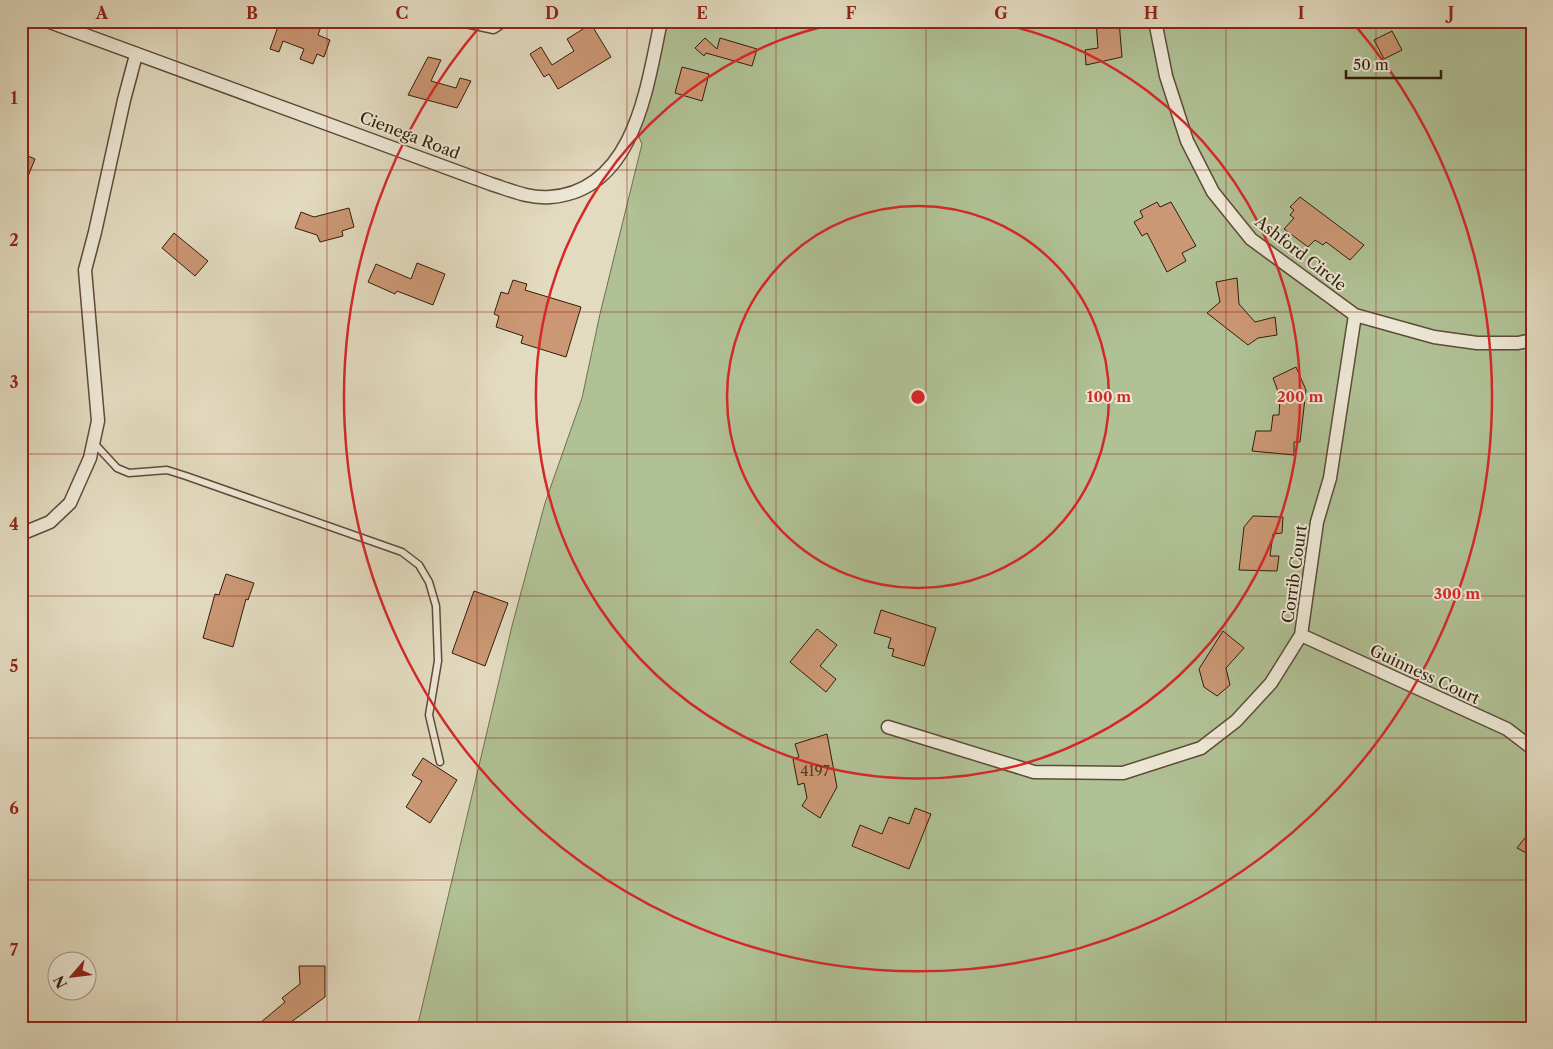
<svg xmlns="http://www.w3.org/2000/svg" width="1553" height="1049" viewBox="0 0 1553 1049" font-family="'Libre Caslon Text',serif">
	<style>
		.green { fill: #b0c195; stroke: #706f50 }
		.building { fill: #cb9774; stroke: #301d0a }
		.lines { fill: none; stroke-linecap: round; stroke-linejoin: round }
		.lane-casing { stroke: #5d4c38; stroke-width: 9 }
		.street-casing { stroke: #5d4c38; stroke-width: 15 }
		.lane { stroke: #ede8d6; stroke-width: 6 }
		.street { stroke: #ede8d6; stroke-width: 12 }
		.grid { fill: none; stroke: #8f2418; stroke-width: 1; stroke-opacity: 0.55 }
		.ring { fill: none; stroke: #d62828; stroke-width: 2.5 }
		.labels { text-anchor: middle; stroke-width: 4; stroke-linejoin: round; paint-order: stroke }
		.number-label { font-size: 14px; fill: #573c24 }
		.street-label { font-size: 16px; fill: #301d0a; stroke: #ede8d6 }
		.centre { fill: #d62828; stroke: #ede8d6; stroke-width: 2.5 }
		.ring-label { font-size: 15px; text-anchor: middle; font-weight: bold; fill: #d62828; stroke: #ede8d6; stroke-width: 4; stroke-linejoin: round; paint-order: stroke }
		.neatline { fill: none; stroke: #8f2418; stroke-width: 2 }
		.grid-label { font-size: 16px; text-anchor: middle; font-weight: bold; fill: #8f2418 }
	</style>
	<rect width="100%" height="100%" fill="#e3dbc0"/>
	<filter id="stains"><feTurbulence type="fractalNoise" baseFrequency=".004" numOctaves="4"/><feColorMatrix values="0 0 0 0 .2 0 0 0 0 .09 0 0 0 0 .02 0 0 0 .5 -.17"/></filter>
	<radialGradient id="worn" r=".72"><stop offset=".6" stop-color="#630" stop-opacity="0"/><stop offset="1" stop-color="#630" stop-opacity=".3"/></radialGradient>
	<path class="green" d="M659 21H1532V1028H417L512 626 545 503 582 398 600 314 642 144 631 119Z"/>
	<path class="building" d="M280 21H323L318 35 330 40 324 57 317 54 313 64 300 59 304 49 283 41 279 52 270 49Z
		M1096 21H1119L1122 57 1086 65 1085 50 1098 48Z
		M591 24 611 57 558 89 549 74 544 77 530 54 541 47 552 65 574 51 567 39Z
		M1392 31 1402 50 1384 59 1374 40Z
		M705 38 717 49 720 38 757 49 752 66 706 53 704 56 695 48Z
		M428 57 441 60 431 81 456 88 460 78 471 81 457 108 408 95Z
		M682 67 709 74 702 101 675 93Z
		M21 153 35 159 22 191H21Z
		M1300 197 1364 245 1350 260 1326 242 1323 245 1315 240 1308 247 1284 229 1294 218 1290 215 1294 210 1290 207Z
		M1157 202 1160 207 1171 202 1196 246 1182 253 1186 261 1167 272 1147 233 1142 236 1134 222 1143 217 1140 211Z
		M349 208 354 227 342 231 343 236 320 242 317 235 295 228 301 212 314 217Z
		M174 233 208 261 195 276 162 248Z
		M417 263 445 274 433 305 397 291 395 294 368 282 376 264 411 279Z
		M1237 278 1239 304 1255 322 1275 317 1277 335 1258 338 1248 345 1207 313 1220 302 1216 282Z
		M513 280 527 284 525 290 581 307 566 357 521 343 523 336 496 327 499 316 494 314 501 292 508 294Z
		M1296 367 1306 390 1300 442H1294V455L1252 451 1256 431H1271L1273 415H1279L1280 397 1273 378Z
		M1253 516 1283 517 1282 533 1273 534 1270 556H1279L1277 571 1239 570 1244 527Z
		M226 574 254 583 248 600 246 599 233 647 203 638 215 594 219 595Z
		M474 591 508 603 485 666 452 653Z
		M881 610 936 628 924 666 892 656 894 649 888 648 891 638 874 633Z
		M817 629 837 645 820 666 836 679 826 692 790 662Z
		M1223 631 1244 648 1226 668 1230 685 1217 696 1204 687 1199 669Z
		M827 734 837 787 820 818 802 806 807 798 804 783 798 785 793 759 799 757 795 744Z
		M423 758 457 780 430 823 406 807 422 781 412 775Z
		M915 808 931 814 909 869 852 846 860 825 882 834 889 817 909 824Z
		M1532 829V856L1517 848Z
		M299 966H325V997L283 1028H254L285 1002 282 998 300 984Z"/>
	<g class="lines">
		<g class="lane-casing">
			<path id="lane" d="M94 443 117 468 129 473 167 470 186 476 402 552 419 565 429 582 436 606 438 661 429 715 440 762"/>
		</g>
		<g class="street-casing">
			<path id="street" d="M47 21 491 184C510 190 530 199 550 197 635 191 647 86 661 21
				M465 21 493 27 502 21
				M1155 21 1166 76 1187 141 1213 192 1251 239 1355 315 1434 337 1477 343H1518L1532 340
				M21 534 50 522 70 503 90 458 98 421 85 270 95 232 124 100 136 55
				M1301 635 1507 729 1532 748
				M888 727 1034 772 1123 773 1201 748 1236 721 1271 683 1301 635 1317 522 1330 478 1355 315"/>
		</g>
		<use href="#lane" class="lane"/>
		<use href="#street" class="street"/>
	</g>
	<path class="grid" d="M177 21V1028M327 21V1028M477 21V1028M627 21V1028M776 21V1028M926 21V1028M1076 21V1028M1226 21V1028M1376 21V1028M21 170H1532M21 312H1532M21 454H1532M21 596H1532M21 738H1532M21 880H1532"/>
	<g class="ring">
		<circle cx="918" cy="397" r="191"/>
		<path d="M988 21A382 382 0 1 1 848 21"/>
		<path d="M1354 24A574 574 0 1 1 482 24"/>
	</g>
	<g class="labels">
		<g class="number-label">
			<text x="815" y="776">4197</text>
		</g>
		<g class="street-label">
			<text transform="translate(410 135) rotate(21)" y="6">Cienega Road</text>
			<text transform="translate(1301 253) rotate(38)" y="6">Ashford Circle</text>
			<text transform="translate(1294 574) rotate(-82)" y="6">Corrib Court</text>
			<text transform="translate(1425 674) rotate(25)" y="6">Guinness Court</text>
		</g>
	</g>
	<circle cx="918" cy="397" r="8" class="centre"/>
	<g class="ring-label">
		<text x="1109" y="402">100 m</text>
		<text x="1300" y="402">200 m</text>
		<text x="1457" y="599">300 m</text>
	</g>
	<rect width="1553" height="1049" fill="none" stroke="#e3dbc0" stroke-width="55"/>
	<g transform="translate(72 976) rotate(242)"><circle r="24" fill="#ede8d6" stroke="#a19784"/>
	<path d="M0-4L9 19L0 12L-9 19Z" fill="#8f2418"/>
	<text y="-8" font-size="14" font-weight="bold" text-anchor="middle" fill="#301d0a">N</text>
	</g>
	<path d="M1346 70v8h95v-8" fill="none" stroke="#301d0a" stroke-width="2.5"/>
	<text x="1353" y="70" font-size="15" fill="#301d0a" stroke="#ede8d6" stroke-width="4" paint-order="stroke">50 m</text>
	<rect x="28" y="28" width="1498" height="994" class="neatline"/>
	<g class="grid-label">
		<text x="102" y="19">A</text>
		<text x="252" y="19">B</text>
		<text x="402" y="19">C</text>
		<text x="552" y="19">D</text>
		<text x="702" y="19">E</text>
		<text x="851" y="19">F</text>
		<text x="1001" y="19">G</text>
		<text x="1151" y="19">H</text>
		<text x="1301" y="19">I</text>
		<text x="1451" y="19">J</text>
		<text x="14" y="104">1</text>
		<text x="14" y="246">2</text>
		<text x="14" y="388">3</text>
		<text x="14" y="530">4</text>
		<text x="14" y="672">5</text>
		<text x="14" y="814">6</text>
		<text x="14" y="956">7</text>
	</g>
	<rect width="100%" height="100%" filter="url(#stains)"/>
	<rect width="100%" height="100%" fill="url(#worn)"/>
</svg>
